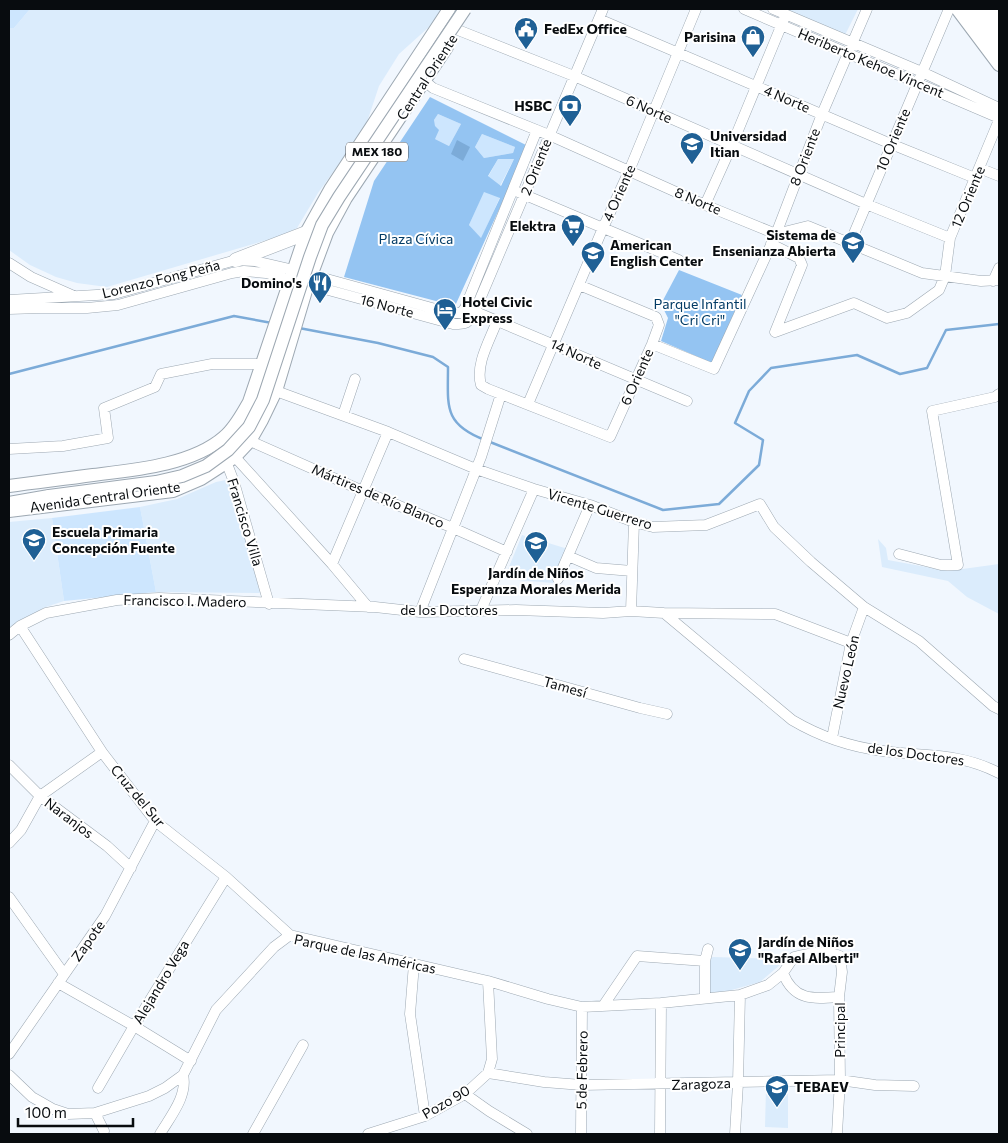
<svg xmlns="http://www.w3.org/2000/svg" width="1008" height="1143" viewBox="0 0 1008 1143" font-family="Commissioner,sans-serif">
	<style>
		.built { fill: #dbecfc }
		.green { fill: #cde6fe }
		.forest { fill: #94c4f2; fill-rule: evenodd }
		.water { fill: #7cabd8 }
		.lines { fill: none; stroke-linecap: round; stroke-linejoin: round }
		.stream { stroke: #7cabd8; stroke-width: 2.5 }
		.minor-casing { stroke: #9da8b2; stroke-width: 11 }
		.major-casing { stroke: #9da8b2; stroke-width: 14 }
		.highway-casing { stroke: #9da8b2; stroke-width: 15 }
		.minor { stroke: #fff; stroke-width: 10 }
		.major { stroke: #fff; stroke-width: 12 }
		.highway { stroke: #fff; stroke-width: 14 }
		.major-bridge-casing { stroke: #9da8b2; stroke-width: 14; stroke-linecap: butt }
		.major-bridge { stroke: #fff; stroke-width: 12 }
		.labels { text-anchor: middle; stroke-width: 4; stroke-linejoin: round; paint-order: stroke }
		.shield { fill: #fff; stroke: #525557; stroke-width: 1 }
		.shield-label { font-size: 12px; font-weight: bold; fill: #080c0f }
		.poi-label { font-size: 14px; font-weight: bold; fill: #080c0f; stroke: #fff; text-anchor: start }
		.street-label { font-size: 14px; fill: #080c0f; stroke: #fff }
		.park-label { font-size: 14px; fill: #023b65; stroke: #fff }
	</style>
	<rect width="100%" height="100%" fill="#f1f7fe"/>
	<path class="built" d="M30 9H444L429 27 399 54 379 86 365 128 318 193 297 228 284 235 107 287 77 283 56 277 30 265 9 250V28H14Z
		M785 9H858L845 35Z
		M226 480 230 481 234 485 260 593 156 592 140 507 177 499 216 482Z
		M52 518 64 601 43 608 9 631V522Z
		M522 535 568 549 553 583 504 579Z
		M878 539 886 548 888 560 948 571 999 564V614L967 597 948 581 882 567Z
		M713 957 787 959 760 982 707 997 708 960Z
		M766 1088 788 1089V1128L765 1127Z"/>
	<path class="green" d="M9 9H30L14 28H9Z
		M438 114 461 124 449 146 435 139 434 120Z
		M482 134 515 147 513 153 484 158 475 147Z
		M498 159H514L500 186 488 177Z
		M484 191 500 197 481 239 469 225Z
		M140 507 156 592 64 601 52 518Z"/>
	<path class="forest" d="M430 97 528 146 455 306 344 277 374 181ZM438 114 461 124 449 146 435 139 439 130 435 126 434 120ZM482 134 515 147 513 153 484 158 475 147ZM498 159H514L501 186 488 176ZM484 192 500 198 481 238 469 225Z
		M679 270 742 295 712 363 661 341 668 318 661 304Z"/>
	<path class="water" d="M457 140 470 147 463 161 451 154Z"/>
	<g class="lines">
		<path class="stream" d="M299 328 378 343 433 357 448 367C448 406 443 424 485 440
			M9 374 234 316 272 323
			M490 442 663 510 719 504 759 465 763 440 735 423 749 391 771 368 857 355 900 374 927 368 946 330 999 324"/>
		<g class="minor-casing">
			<path id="minor" d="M744 9 999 118
				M773 9 922 72 999 108
				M599 19 891 144 975 178
				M458 30 574 76 866 204 950 238
				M420 77 433 88 549 135 705 205 776 234 808 226 922 273 981 281 999 280
				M979 168 999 176
				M518 192 679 260
				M705 205 732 145 784 19
				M850 243 949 9
				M771 244 799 258 802 265 775 332
				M9 263 31 277 74 296
				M993 281 999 268
				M9 300 114 294 236 260 255 261 294 270 450 313H461L465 308 537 130
				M9 309 40 308H87L118 305 232 273 244 271 266 273 453 324C467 324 468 324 475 311L603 9
				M469 309 687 401
				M497 321C490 340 475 364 481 385L488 389 610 437 652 344 659 325 656 317 579 285
				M775 332 854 303 887 318 907 313 939 290 945 276 950 238 999 120
				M652 344 714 369 776 234 822 114 867 9
				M276 391 388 432 476 469 534 489 590 505 634 522 653 527 706 525 760 504 774 527 811 562 864 607 919 641 993 706 999 709
				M528 404 603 228 629 171 696 9
				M343 415 355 379
				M250 441 363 491 453 528 507 552
				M9 449 63 446 108 438 104 408 155 387 161 374 212 364H262
				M232 452 235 457 332 564 368 607
				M224 456 234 482 269 604
				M899 554 941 565H958L932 411 995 397 999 394
				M568 556 596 568 632 571
				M332 564 388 432
				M558 579 590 505
				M481 610 534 489
				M631 611 634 522
				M420 612 481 457 501 394
				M664 613 792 720C819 736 851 747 883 751 926 757 958 752 999 773
				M20 626 102 752 155 821 226 877 290 935
				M9 635 20 626 46 613 117 600 159 598 375 607 420 612 516 610 603 613 631 611 664 613 775 614 851 643
				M464 659 640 708 667 714
				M832 738 851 643 864 607
				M9 765 40 796 107 846 131 868
				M9 843 21 830 40 796 102 752
				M9 897 64 974
				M414 964 410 1014 425 1116
				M783 973C794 1001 813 999 839 997
				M58 983 134 1026 191 1061
				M705 998V961L708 949
				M603 1006 637 956 705 961
				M9 1054 105 916 155 821
				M488 1073 544 1082 582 1085 840 1080 875 1085 914 1086
				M9 1075 32 1097 53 1109 68 1114 95 1113 149 1096 165 1088 183 1075 216 1010 274 947 290 935 488 981 548 999 582 1007 661 1003 740 995 768 985 783 973 794 957C810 953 825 950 840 956L842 972 839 997 840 1080 837 1134
				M98 1088 134 1026 226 877
				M465 1094 489 1111 527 1134
				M95 1113 104 1131
				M160 1134C170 1117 188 1096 183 1075
				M253 1134 303 1045
				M368 1134 425 1116 465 1094 488 1073 492 1059 488 981
				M581 1134 582 1007
				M660 1134 661 1003
				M735 1134 738 1083 740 995"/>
		</g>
		<g class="major-casing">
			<path id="major" d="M957 9 999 65
				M970 9 999 48
				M981 9 999 32
				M992 9 999 17
				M9 486C37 482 65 479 93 475 134 470 192 465 224 437 235 428 242 414 249 402L306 233 331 188 449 9
				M9 503 49 496
				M9 511 173 491 201 479 235 457 250 441 262 420 276 391 308 284 327 233 346 198 447 47"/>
		</g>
		<g class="highway-casing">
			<path id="highway" d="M236 260 306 233"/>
		</g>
		<use href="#minor" class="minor"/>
		<use href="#major" class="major"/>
		<use href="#highway" class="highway"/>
		<g class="major-bridge-casing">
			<path id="major-bridge" d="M49 496 156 482 182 476 206 466 228 450 249 427 263 400 310 257 322 225 339 197 465 9"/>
		</g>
		<use href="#major-bridge" class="major-bridge"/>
	</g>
	<defs>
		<g id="civic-pin" transform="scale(1.25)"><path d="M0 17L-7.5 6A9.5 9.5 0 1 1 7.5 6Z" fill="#1f6095" stroke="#fff"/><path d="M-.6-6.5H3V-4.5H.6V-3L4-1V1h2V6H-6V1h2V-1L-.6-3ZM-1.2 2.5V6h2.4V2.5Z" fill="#fff"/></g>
		<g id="shop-pin" transform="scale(1.25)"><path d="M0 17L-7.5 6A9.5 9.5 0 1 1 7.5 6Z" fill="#1f6095" stroke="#fff"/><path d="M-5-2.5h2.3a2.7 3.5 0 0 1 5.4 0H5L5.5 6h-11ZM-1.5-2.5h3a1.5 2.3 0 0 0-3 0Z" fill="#fff"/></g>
		<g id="bank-pin" transform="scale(1.25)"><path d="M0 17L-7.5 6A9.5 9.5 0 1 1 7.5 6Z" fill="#1f6095" stroke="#fff"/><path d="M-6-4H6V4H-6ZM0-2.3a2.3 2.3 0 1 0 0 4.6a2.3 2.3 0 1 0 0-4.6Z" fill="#fff"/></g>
		<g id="university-pin" transform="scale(1.25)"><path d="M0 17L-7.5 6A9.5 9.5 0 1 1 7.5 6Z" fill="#1f6095" stroke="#fff"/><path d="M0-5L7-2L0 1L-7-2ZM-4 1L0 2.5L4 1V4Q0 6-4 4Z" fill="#fff"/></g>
		<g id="supermarket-pin" transform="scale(1.25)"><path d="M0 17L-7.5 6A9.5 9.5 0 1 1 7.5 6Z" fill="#1f6095" stroke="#fff"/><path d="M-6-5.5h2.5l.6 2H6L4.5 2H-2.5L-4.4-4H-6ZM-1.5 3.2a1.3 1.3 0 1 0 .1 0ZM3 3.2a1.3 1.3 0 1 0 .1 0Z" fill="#fff"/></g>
		<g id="restaurant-pin" transform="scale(1.25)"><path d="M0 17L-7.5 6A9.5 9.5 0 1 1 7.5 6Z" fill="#1f6095" stroke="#fff"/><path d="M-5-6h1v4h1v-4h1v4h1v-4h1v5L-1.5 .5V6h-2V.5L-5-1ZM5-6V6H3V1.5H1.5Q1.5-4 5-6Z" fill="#fff"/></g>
		<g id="hotel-pin" transform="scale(1.25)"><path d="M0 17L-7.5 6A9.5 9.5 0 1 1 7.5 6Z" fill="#1f6095" stroke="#fff"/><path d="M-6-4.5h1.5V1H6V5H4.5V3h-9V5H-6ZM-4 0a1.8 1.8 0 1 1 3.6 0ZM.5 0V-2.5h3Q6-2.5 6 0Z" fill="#fff"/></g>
		<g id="school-pin" transform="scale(1.25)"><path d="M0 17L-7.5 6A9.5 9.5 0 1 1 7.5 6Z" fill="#1f6095" stroke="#fff"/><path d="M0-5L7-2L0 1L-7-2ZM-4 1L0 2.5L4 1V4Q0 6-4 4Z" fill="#fff"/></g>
	</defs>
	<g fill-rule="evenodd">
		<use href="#civic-pin" x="526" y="29"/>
		<use href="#shop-pin" x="753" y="37"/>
		<use href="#bank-pin" x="570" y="106"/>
		<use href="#university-pin" x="692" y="144"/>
		<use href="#supermarket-pin" x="573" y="226"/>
		<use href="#university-pin" x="853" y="243"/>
		<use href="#university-pin" x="593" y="253"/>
		<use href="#restaurant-pin" x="320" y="283"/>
		<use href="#hotel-pin" x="445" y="310"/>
		<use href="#school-pin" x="34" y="540"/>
		<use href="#school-pin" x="536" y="543"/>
		<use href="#school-pin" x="740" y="950"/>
		<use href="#university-pin" x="777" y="1087"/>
	</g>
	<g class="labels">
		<rect class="shield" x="346" y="142.5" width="62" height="19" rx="4"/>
		<g class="shield-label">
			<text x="377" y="156">MEX 180</text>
		</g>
		<g class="poi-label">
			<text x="544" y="34">FedEx Office</text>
			<text x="736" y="42" text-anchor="end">Parisina</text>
			<text x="552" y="111" text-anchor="end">HSBC</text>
			<text x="710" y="141">Universidad<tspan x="710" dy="16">Itian</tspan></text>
			<text x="556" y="231" text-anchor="end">Elektra</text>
			<text x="836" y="240" text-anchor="end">Sistema de<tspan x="836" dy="16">Ensenianza Abierta</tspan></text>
			<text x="610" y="250">American<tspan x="610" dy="16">English Center</tspan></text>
			<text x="302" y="288" text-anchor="end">Domino's</text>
			<text x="462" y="307">Hotel Civic<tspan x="462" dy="16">Express</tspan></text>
			<text x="52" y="537">Escuela Primaria<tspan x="52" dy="16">Concepción Fuente</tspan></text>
			<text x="536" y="578" text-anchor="middle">Jardín de Niños<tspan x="536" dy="16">Esperanza Morales Merida</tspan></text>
			<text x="758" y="947">Jardín de Niños<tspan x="758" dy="16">"Rafael Alberti"</tspan></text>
			<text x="794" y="1092">TEBAEV</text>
		</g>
		<g class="street-label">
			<text transform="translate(871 63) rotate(23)" y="5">Heriberto Kehoe Vincent</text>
			<text transform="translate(427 77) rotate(-57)" y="5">Central Oriente</text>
			<text transform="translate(787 99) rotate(23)" y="5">4 Norte</text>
			<text transform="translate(649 109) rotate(24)" y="5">6 Norte</text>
			<text transform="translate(893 140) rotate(-67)" y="5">10 Oriente</text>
			<text transform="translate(805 157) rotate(-69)" y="5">8 Oriente</text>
			<text transform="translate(536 167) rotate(-68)" y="5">2 Oriente</text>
			<text transform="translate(619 193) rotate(-66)" y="5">4 Oriente</text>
			<text transform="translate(968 197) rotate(-67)" y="5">12 Oriente</text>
			<text transform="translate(698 201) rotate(23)" y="5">8 Norte</text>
			<text transform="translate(161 279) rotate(-14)" y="5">Lorenzo Fong Peña</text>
			<text transform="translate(387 306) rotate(15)" y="5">16 Norte</text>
			<text transform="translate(576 354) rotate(24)" y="5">14 Norte</text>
			<text transform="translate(637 377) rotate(-66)" y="5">6 Oriente</text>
			<text transform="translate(378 496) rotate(23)" y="5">Mártires de Río Blanco</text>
			<text transform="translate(105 497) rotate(-8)" y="5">Avenida Central Oriente</text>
			<text transform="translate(600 509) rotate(17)" y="5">Vicente Guerrero</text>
			<text transform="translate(245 522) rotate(73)" y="5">Francisco Villa</text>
			<text transform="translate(185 601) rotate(1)" y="5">Francisco I. Madero</text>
			<text x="449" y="615">de los Doctores</text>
			<text transform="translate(846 672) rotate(-77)" y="5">Nuevo León</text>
			<text transform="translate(565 687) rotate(16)" y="5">Tamesí</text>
			<text transform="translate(916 754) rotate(8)" y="5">de los Doctores</text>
			<text transform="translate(138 796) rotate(50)" y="5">Cruz del Sur</text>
			<text transform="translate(69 818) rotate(37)" y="5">Naranjos</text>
			<text transform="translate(88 941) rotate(-55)" y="5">Zapote</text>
			<text transform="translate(365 954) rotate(12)" y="5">Parque de las Américas</text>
			<text transform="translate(161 982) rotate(-59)" y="5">Alejandro Vega</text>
			<text transform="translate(840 1030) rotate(-90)" y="5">Principal</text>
			<text transform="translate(582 1070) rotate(-89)" y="5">5 de Febrero</text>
			<text transform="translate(701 1084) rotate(-2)" y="5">Zaragoza</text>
			<text transform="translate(446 1102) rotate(-30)" y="5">Pozo 90</text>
		</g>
		<g class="park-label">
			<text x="416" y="244">Plaza Cívica</text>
			<text x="700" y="309">Parque Infantil<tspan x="700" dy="16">"Cri Cri"</tspan></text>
		</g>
	</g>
	<rect width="1008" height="1143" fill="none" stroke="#080c0f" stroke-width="20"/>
	<path d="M18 1118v8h115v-8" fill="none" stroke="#080c0f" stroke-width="2.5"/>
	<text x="25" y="1118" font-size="15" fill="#080c0f" stroke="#ffffff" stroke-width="4" paint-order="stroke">100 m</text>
</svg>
